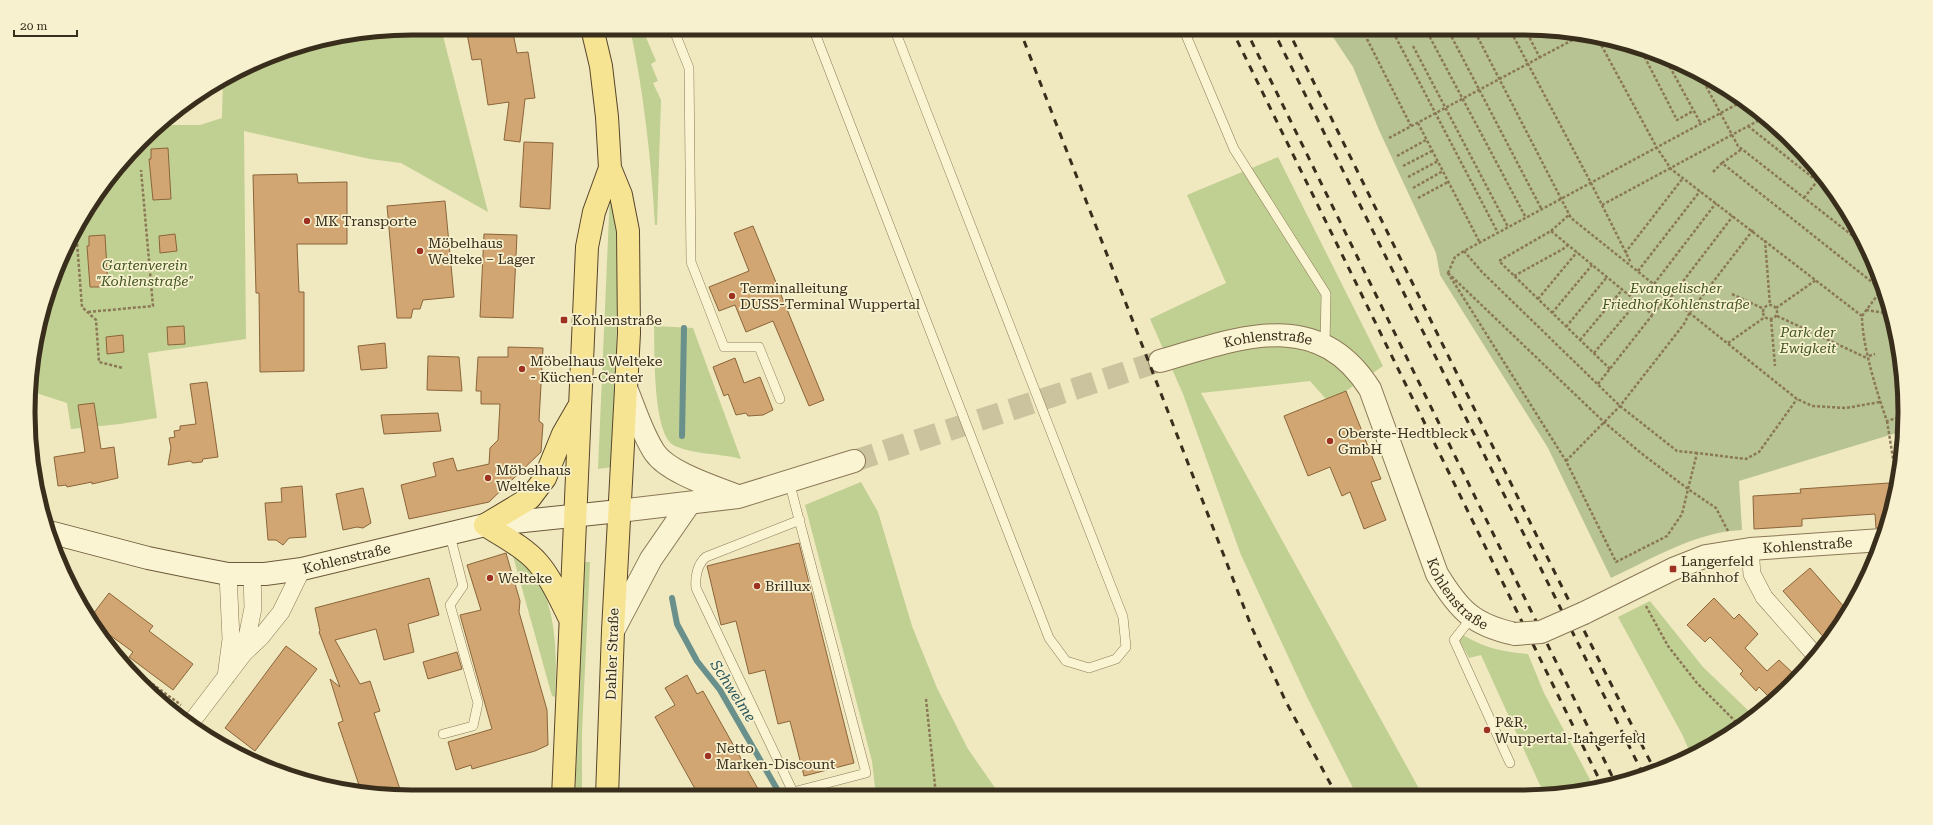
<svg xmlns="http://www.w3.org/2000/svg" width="1933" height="825" viewBox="0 0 1933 825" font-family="'Roboto Serif',serif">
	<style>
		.green { fill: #c0cf92 }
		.cemetery { fill: #b7c392 }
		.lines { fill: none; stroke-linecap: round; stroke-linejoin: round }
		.stream { stroke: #69908b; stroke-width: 6 }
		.building { fill: #d1a672; stroke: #8b653a }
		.tertiary-tunnel { stroke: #cbc39e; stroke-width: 22; stroke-dasharray: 22 11; stroke-linecap: butt }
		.service-casing { stroke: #8a7856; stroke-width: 10 }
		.minor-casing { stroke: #8a7856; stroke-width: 18 }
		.tertiary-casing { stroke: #8a7856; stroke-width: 24 }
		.secondary-casing { stroke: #6c5939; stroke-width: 24 }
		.primary-casing { stroke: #57452b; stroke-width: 24 }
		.path { stroke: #8a7856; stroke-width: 2.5; stroke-dasharray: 3 2; stroke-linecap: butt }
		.service { stroke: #fbf4d2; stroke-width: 9 }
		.minor { stroke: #fbf4d2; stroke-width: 17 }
		.tertiary { stroke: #fbf4d2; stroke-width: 22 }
		.secondary { stroke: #fbf4d2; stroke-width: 22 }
		.primary { stroke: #f7e493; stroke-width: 22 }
		.rail { stroke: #392d1c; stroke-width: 3; stroke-dasharray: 7 7; stroke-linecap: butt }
		.tertiary-bridge-casing { stroke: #8a7856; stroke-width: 24; stroke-linecap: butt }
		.tertiary-bridge { stroke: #fbf4d2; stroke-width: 22 }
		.poi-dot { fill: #9d3122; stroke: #f7f1cf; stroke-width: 1.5 }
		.labels { text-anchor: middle; stroke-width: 3.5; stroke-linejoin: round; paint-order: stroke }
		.poi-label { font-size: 14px; fill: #392d1c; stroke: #f7f1cf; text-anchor: start }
		.park-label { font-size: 14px; font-style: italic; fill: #425621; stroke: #f7f1cf }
		.street-label { font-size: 14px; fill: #392d1c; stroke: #f7f1cf }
		.water-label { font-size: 15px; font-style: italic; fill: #2a5659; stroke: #f7f1cf }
		.rim { fill: none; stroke: #392d1c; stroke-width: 5 }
	</style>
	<rect width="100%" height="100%" fill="#f0e8bf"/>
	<path class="green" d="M412 28H441L488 212 401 163 370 159 244 131 246 339 148 353 157 418 120 424 71 429 67 403 30 391 35 338 79 220 158 125H200L222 118 223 78 289 48Z
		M630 28H642L656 61 651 64 658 81 653 83 661 100 657 225H655C651 159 644 93 630 28Z
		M1278 157 1383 366 1346 391 1326 399 1310 381 1201 393 1422 794H1356L1307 697 1241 555 1183 394 1150 319 1226 283 1187 195Z
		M614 191C620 283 616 375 612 467L598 469 610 193Z
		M654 326 693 328 741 459C719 453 696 455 675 446 652 436 655 349 654 326Z
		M861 482 878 512 912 626 937 688 968 749 1000 795 876 796 872 761 805 505Z
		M517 554C523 561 532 569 537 577 557 613 557 657 555 697L552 696 513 556Z
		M584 562H590L582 732V797H575Z
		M1650 601 1703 667 1755 717 1691 755 1683 736 1618 617Z
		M1463 635C1484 648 1504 652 1528 654L1544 693 1594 787 1571 794H1544L1481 655 1469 658 1459 640Z"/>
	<path class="cemetery" d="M1327 28H1521L1644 48 1713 80 1774 124 1826 179 1865 243 1892 313 1904 388 1903 431 1739 481 1742 530C1695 532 1652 559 1611 578L1548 448 1440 275 1436 253 1379 130 1353 67Z"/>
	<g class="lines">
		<path class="stream" d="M682 436 684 328
			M672 598 677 624 697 661 720 690 781 796"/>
	</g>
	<path class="building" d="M466 28H512L517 53 528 52 535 98 525 99 520 142 504 140 509 102 488 105 481 59 472 60Z
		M524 142 553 143 550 209 520 207Z
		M168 148 171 199 153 200 149 159H151V149Z
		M297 174 298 183 347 182V244H297L299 292H304V371L260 372 259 293H256L253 175Z
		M445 201 454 297 423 300 420 309H413L411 318H397L387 206Z
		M753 226 824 400 809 406 773 321 746 332 735 305 719 311 709 287 749 271 734 233Z
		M175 234 177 251 160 253 159 236Z
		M484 234 517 235 513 318 480 317Z
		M105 235 108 287H90L87 246H89V236Z
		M184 326 185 344 168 345 167 327Z
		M123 335 124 352 107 354 106 337Z
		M385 343 387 368 361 370 358 346Z
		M508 347 543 348 539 421 543 424 541 452 489 502 409 519 401 485 436 476 433 463 453 458 457 471 489 464 490 448 498 440 500 404H481V391H476L478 357H508Z
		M428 356 459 357 462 391 427 390Z
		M735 358 744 383 760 377 773 410 763 415 748 416 746 413 736 415 728 394 724 396 713 367Z
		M207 382 218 457 203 459 202 462 193 463 190 461 168 465 171 448 169 438 175 437 174 431 180 430V426L196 424 190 384Z
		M1346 391 1381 479 1371 482 1386 520 1364 529 1350 492 1342 496 1330 467 1308 476 1284 416Z
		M94 403 101 449 114 447 118 478 92 484V482L67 487 66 485 58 486 54 457 85 452 78 405Z
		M438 413 441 431 384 434 381 415Z
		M1889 483 1890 488 1896 487 1886 528H1876L1875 514 1802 519V526L1754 529 1753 496 1801 493 1800 489Z
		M302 486 306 537 289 538 283 545 276 540H268L265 503 282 502 281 488Z
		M363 488 371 523 363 528 357 527 343 530 336 494Z
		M799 543 854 763 804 776 790 721 778 724 765 670 749 674 736 621 721 625 707 566Z
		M506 553 520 601 519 612 547 710 548 745 535 751 472 769 471 765 456 770 448 742 492 729 460 615 481 610 467 565Z
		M1810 568 1846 609 1828 642 1783 591Z
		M429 578 439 615 408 624 414 652 384 660 376 629 335 640 360 684 370 681 380 711 374 713 402 795 360 788 338 723 343 721 330 679 340 687 319 632 320 631 315 608Z
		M109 593 153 626 149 631 193 664 173 690 129 657 133 652 96 625 90 618Z
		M1714 598 1734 619 1739 614 1758 634 1745 648 1767 671 1779 660 1796 676 1772 700 1759 687 1756 691 1740 674 1743 671 1710 637 1705 642 1687 625Z
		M286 646 317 669 255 751 225 728Z
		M457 652 462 669 428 679 423 662Z
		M687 675 697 694 703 691 762 796H699L655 717 675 705 665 688Z"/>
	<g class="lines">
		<path class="tertiary-tunnel" d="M854 461 1160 361"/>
		<g class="service-casing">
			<path id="service" d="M673 28 689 68 691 262 724 347H759L780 399
				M813 28 1049 638 1066 661 1089 668 1116 659 1126 647 1123 617 894 28
				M1183 28 1234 149 1326 294 1325 346
				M789 481 796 508 866 773 793 792 696 588C695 578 697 564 706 557L800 520
				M1472 617 1454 640 1510 763
				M443 734 473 726 478 703 450 605 463 586 450 535"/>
		</g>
		<g class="minor-casing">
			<path id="minor" d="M1750 549 1752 574 1764 597 1816 656
				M244 653 253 608 252 574
				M226 677 231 639 228 574
				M190 724 244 653 261 637 281 612 302 569"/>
		</g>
		<g class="tertiary-casing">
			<g id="tertiary">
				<path id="s1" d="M1160 361C1237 339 1317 305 1370 389L1437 574C1459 610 1473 625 1515 634"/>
				<path d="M626 388C635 409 642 434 655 453 669 473 715 487 737 496"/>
				<path d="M619 511 738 497 854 461"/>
				<path id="s2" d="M1584 613 1673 569 1706 556 1750 549 1882 540"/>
				<path d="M613 631 651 559 689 504"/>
			</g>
		</g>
		<g class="secondary-casing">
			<g id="secondary">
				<path id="s3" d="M53 533 148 558 192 567 228 574H265L302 569 485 525 619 511"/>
			</g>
		</g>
		<g class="primary-casing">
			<path id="primary" d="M592 28 601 66 607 117 610 168 621 195 628 231 629 333 613 631 607 796
				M569 617C560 599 551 578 538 563 524 547 502 536 485 525L530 498 545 478 563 434 578 408
				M563 797 587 247 594 212 610 168"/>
		</g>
		<path class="path" d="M1391 28 1498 233
			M1425 28 1526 218
			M1447 28 1542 210
			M1473 28 1571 218 1797 399 1812 406 1846 408 1880 402
			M1509 28 1591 183 1631 263
			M1525 29 1540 58
			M1547 32 1549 35 1552 33
			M1367 39 1411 126
			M1599 41 1657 148 1671 169 1862 316C1862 345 1877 393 1887 421L1903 416
			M1413 46 1508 227
			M1640 48 1677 120 1693 111
			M1665 58 1701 124
			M1699 73 1738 146 1867 247
			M1735 96 1739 103
			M1418 123 1480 243
			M1748 126 1837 197
			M1389 138 1578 37
			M1397 156 1426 140
			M1722 163 1742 149
			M1403 166 1432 151
			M1713 172 1722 163 1882 290
			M1408 177 1438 161
			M1413 188 1443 171
			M1418 198 1448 182
			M1804 198 1822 175
			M1602 205 1765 117
			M76 229 82 307 96 320 99 362 123 368
			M1551 231 1570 214
			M1765 240 1770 305
			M1464 251 1482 272 1620 406 1677 451 1697 453
			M1625 253 1683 178
			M1638 271 1700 191
			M1448 273 1605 423 1641 453 1688 489 1682 514 1667 536 1616 562 1566 461Z
			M1448 273 1455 257 1464 251 1743 101
			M1514 276 1563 249 1568 245
			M1654 284 1716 203
			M1732 294 1764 309
			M1671 297 1733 216
			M1538 299 1577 252
			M1763 312a7 7 0 1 1 14 0a7 7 0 1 1-14 0Z
			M1776 308 1816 280
			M1866 310 1885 313 1890 308
			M88 312 153 306 141 170
			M1552 313 1592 265
			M1777 316 1869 359
			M1862 316 1882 289
			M1771 319 1775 366
			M1566 327 1607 277
			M1580 340 1622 290
			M1728 343 1765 317
			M1594 353 1637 302
			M1869 356 1875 354
			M1610 369 1499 261 1551 231 1653 315
			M1598 384 1668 295
			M1887 421 1897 483
			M1566 461 1620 406 1684 324 1690 312 1753 230
			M1728 531 1716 508 1688 489 1697 453 1746 459 1759 452 1797 399
			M1646 606 1668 646 1697 683 1740 726
			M132 669 181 705
			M926 699 936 795"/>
		<use href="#service" class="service"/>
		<use href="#minor" class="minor"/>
		<use href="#tertiary" class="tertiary"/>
		<use href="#secondary" class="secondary"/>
		<use href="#primary" class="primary"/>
		<path class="rail" d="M1019 28 1252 628 1286 702 1336 794
			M1231 28 1602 785
			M1245 28 1615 782
			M1272 28 1643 774
			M1287 28 1558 579 1655 771"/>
		<g class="tertiary-bridge-casing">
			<path id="tertiary-bridge" d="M1515 634 1541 632 1584 613"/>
		</g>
		<use href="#tertiary-bridge" class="tertiary-bridge"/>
	</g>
	<g class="poi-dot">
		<circle cx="307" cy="221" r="4"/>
		<circle cx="420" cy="251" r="4"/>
		<circle cx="732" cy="296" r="4"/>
		<rect x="560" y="316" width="8" height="8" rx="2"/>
		<circle cx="522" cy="369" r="4"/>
		<circle cx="1330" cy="441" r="4"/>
		<circle cx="488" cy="478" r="4"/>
		<rect x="1669" y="565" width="8" height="8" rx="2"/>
		<circle cx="490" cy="578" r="4"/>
		<circle cx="757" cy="586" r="4"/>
		<circle cx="1487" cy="730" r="4"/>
		<circle cx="708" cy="756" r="4"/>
	</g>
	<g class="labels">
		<g class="poi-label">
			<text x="315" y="226">MK Transporte</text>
			<text x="428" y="248">Möbelhaus<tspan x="428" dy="16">Welteke – Lager</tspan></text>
			<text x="740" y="293">Terminalleitung<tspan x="740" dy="16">DUSS-Terminal Wuppertal</tspan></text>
			<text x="572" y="325">Kohlenstraße</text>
			<text x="530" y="366">Möbelhaus Welteke<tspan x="530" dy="16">- Küchen-Center</tspan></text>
			<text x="1338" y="438">Oberste-Hedtbleck<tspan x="1338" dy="16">GmbH</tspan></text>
			<text x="496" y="475">Möbelhaus<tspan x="496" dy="16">Welteke</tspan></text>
			<text x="1681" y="566">Langerfeld<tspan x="1681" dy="16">Bahnhof</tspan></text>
			<text x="498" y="583">Welteke</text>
			<text x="765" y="591">Brillux</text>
			<text x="1495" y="727">P&amp;R,<tspan x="1495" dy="16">Wuppertal-Langerfeld</tspan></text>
			<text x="716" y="753">Netto<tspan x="716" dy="16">Marken-Discount</tspan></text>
		</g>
		<g class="park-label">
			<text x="145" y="270">Gartenverein<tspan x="145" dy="16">"Kohlenstraße"</tspan></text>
			<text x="1676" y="293">Evangelischer<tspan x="1676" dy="16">Friedhof Kohlenstraße</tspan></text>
			<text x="1808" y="337">Park der<tspan x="1808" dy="16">Ewigkeit</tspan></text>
		</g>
		<g class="street-label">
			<text dy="5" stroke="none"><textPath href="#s1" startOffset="111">Kohlenstraße</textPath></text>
			<text dy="5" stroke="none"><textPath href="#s2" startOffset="237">Kohlenstraße</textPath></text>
			<text dy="5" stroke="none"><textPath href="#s3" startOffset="300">Kohlenstraße</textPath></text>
			<text dy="5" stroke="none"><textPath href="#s1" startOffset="458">Kohlenstraße</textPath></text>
			<text transform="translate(612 654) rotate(-88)" y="5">Dahler Straße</text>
		</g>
		<g class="water-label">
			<text transform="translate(733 691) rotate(57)" y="5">Schwelme</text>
		</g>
	</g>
	<path d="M0 0H1933V825H0ZM412 35H1521A377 377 0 0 1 1898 412V413A377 377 0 0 1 1521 790H412A377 377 0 0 1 35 413V412A377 377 0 0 1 412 35Z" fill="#f7f1cf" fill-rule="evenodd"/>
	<path class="rim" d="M412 35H1521A377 377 0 0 1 1898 412V413A377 377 0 0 1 1521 790H412A377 377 0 0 1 35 413V412A377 377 0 0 1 412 35Z"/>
	<path d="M14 30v6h63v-6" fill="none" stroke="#392d1c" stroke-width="2"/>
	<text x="20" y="30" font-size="12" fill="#392d1c" stroke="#f7f1cf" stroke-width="3" paint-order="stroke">20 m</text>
</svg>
